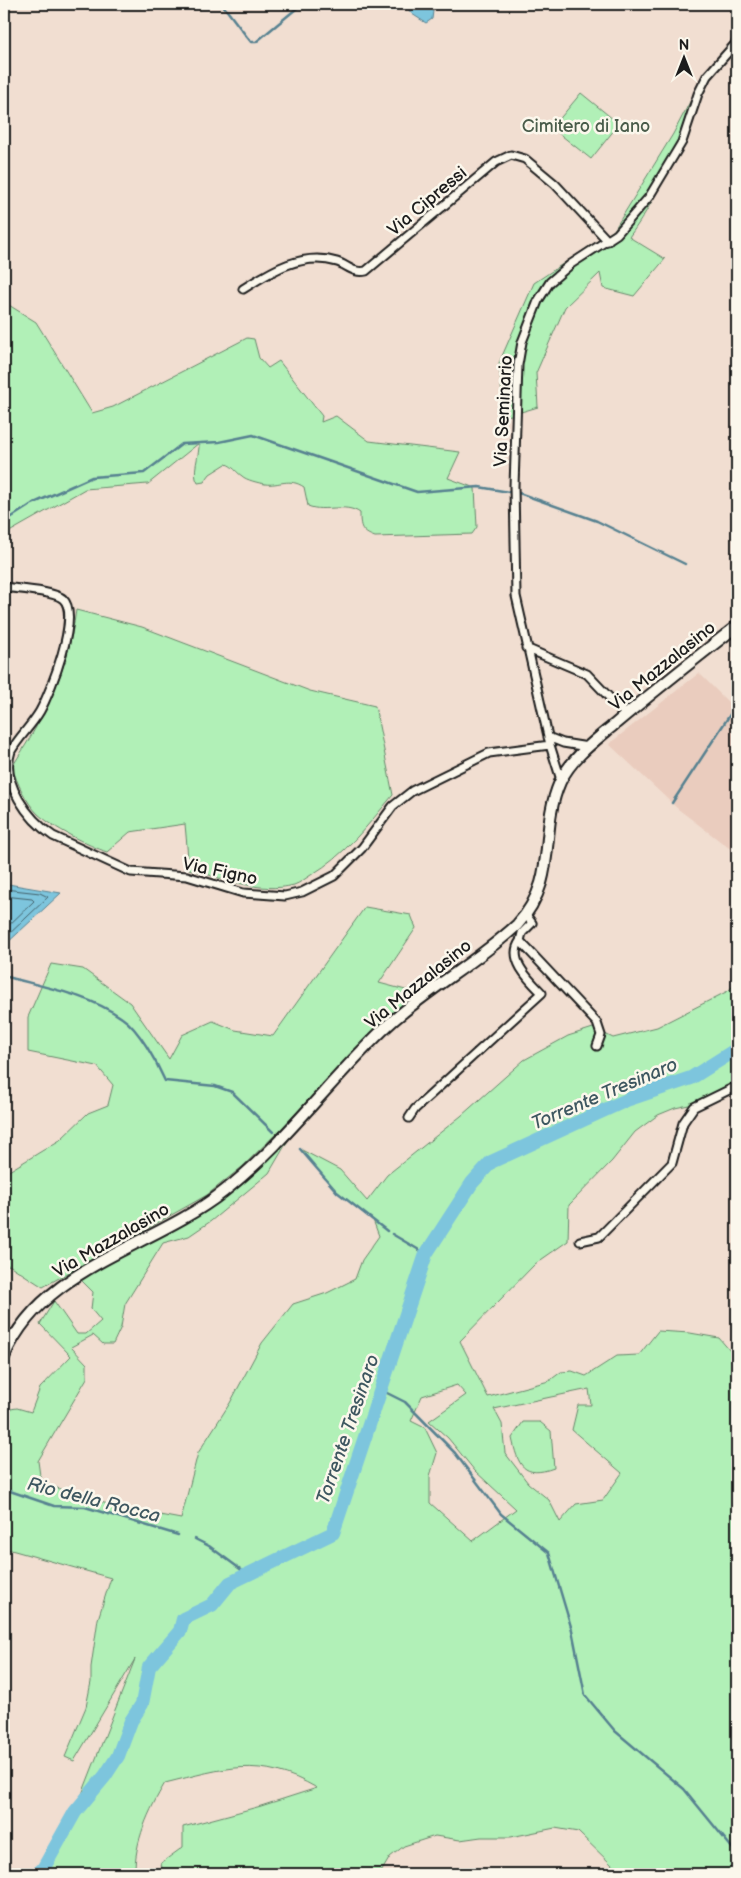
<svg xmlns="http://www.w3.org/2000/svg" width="741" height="1878" viewBox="0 0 741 1878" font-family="'Balsamiq Sans',sans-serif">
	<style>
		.built { fill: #eaccbe }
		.green { fill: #b1f0b7; stroke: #66866a; fill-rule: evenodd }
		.water { fill: #7dc5dd; stroke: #568190 }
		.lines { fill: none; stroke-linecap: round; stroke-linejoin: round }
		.shore { stroke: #436069; stroke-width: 1 }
		.stream { stroke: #568190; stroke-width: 2.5 }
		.river { stroke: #7dc5dd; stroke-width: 14 }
		.street-casing { stroke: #1c1c1c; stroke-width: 11 }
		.secondary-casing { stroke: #1c1c1c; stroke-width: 14 }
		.street { stroke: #fbf7ec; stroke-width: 7 }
		.secondary { stroke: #fbf7ec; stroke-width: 10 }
		.labels { text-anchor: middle; stroke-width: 5; stroke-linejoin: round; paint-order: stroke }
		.park-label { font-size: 18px; fill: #495c4a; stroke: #fbf7ec }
		.street-label { font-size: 18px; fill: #1c1c1c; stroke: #fbf7ec }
		.water-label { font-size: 19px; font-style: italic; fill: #3e5760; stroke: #fbf7ec }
	</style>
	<rect width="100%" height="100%" fill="#f1ded1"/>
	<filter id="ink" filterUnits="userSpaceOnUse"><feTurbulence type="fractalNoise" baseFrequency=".02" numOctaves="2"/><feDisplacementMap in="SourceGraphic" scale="10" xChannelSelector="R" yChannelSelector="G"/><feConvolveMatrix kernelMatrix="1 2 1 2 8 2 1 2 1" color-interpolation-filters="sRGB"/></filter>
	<g filter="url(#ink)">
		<path class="built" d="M699 673 737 711V854L678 809 609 744Z"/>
		<path class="green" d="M702 79 704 80C683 133 663 192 629 237L665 259 634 296 603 288 600 273 565 307 536 373 538 407 504 417 499 363 534 283 614 230 673 134Z
			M581 93 619 124 591 159 552 128Z
			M4 302 36 322 92 413 113 407 247 338 254 339 259 358 268 368 279 361 322 416 321 422 336 416 369 441 460 452 448 478 475 488 477 527 472 534 375 537C361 532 360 527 360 513 345 502 324 513 308 506L304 487C289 477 279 486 265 484 259 483 246 480 242 476 236 472 233 466 226 464L210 474 204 482 198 483C191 473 200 455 199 443L148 484 85 489 4 535V519H8L4 495Z
			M76 610 142 627 310 691 375 706 393 795C368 825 345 855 311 875 306 878 300 883 294 885 261 894 221 878 189 869L185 824 130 832 107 852C89 846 52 827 38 814 26 802 17 783 12 767 45 715 68 672 76 610Z
			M365 907 411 915 416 928 379 983 421 994 368 1036 283 1127 242 1167 207 1195 43 1287 9 1265 4 1267V1174L60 1140 88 1113 108 1105 113 1085 97 1066 28 1052V1017L51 964 83 969 130 1003 169 1059 182 1035 213 1021 235 1030 273 1036Z
			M737 982V1081L698 1103 675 1108 658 1115 635 1132 612 1161 569 1205 568 1241 535 1264 460 1341 488 1397 549 1381 561 1372 572 1371 586 1376 617 1356 639 1355 658 1331 690 1333 719 1338 731 1352 737 1345V1874H643L614 1867 578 1832 555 1828 511 1837H481L460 1840 435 1836 404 1846 390 1857 380 1874H163L161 1863 183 1847V1827L261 1806 317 1788C259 1755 226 1768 165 1783 149 1810 134 1842 135 1874H32L43 1869 75 1812 135 1659 74 1761 65 1757 86 1707 91 1682V1667L98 1619 111 1578 4 1548V1410L17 1408 31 1412 40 1388 71 1356 40 1324 54 1301 77 1334H86L101 1321 91 1309 93 1292 79 1278 181 1224 290 1137 269 1173 211 1221 189 1236 163 1243 125 1304 121 1327 113 1344H103L93 1335 71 1347 87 1364V1378L38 1461 41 1483 117 1507 181 1519 198 1453 230 1403 262 1343 293 1304 327 1293 355 1279 362 1260 379 1236 373 1220 337 1192 300 1149 340 1170 367 1201 387 1175 461 1116 524 1060 568 1036 593 1028 613 1038 657 1027 728 991ZM457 1385 466 1395 429 1421 448 1438 475 1471 516 1509 473 1541 430 1503V1476L437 1453 425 1428 411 1421 422 1396ZM589 1389 591 1405H578L572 1430 622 1473 603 1500 576 1504 560 1522 549 1500 528 1483 505 1453 502 1424 494 1409Z
			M523 1422H540L551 1431 554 1468C523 1479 518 1465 512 1438Z"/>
		<path class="water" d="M404 4H430L433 11 432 19 426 23 412 14Z
			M8 884 61 893 4 946V885Z"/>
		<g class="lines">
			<path class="shore" d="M4 889 40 893 48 897 4 939
				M4 896 32 899 34 901 4 930"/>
			<path class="stream" d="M222 4 247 37 251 42H256L302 4
				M637 4H642
				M519 493 597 521 685 564
				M4 522 32 504 92 477 144 473 182 444 219 442 253 435 417 492 479 487 509 492
				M672 803 737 704
				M4 976C43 987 88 994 122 1018 139 1029 157 1063 165 1081L215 1086 232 1092 273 1132
				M300 1149 337 1192 387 1231
				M392 1234 426 1254
				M379 1389 405 1402 455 1453 501 1514 549 1553 572 1630 585 1695 615 1731 684 1789 737 1854
				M4 1489 54 1506 85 1507 178 1535
				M195 1539 209 1546 247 1574"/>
			<path class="river" d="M37 1874 43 1869 75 1812 105 1776 118 1756 131 1721 142 1704 149 1667 180 1631 183 1619 212 1605 230 1583 333 1533 426 1254 472 1183 491 1162 629 1099 691 1078 737 1049"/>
			<g class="street-casing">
				<path id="street" d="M735 4 737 7
					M243 289C271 271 303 251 337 262 347 265 354 274 366 271L496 162 511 155 525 159 555 184 608 241
					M4 587C16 589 55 591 63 599 81 615 50 693 40 711 32 725 19 737 11 751 0 783 29 820 53 836L131 872 187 876 243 893 285 896 302 892 334 876 362 848 393 806 412 791 489 753 550 745
					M526 648 587 674 626 715
					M548 737 563 743 588 747
					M561 780 550 745 516 596 514 486 518 365 522 342 538 301 550 282 571 264 617 234 649 197 682 142 698 94 707 76 737 42
					M526 915 532 923 522 933 520 941 597 1023 601 1035 597 1046
					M409 1118 415 1109 542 993C529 980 507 959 520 941
					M580 1241 599 1237 672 1163 683 1123 694 1107 737 1086
					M4 1338 16 1332"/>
			</g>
			<g class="secondary-casing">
				<path id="secondary" d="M4 1357C42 1266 152 1248 223 1192 285 1144 331 1078 388 1025 429 988 477 962 517 925 560 878 538 832 560 782 571 758 596 740 615 724 655 690 696 658 737 626"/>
			</g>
			<use href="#street" class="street"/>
			<use href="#secondary" class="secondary"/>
		</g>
	</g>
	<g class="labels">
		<g class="park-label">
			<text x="586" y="132">Cimitero di Iano</text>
		</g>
		<g class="street-label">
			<text transform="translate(427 201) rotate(-40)" y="6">Via Cipressi</text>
			<text transform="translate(503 411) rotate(-87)" y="6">Via Seminario</text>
			<text transform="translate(662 666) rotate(-39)" y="6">Via Mazzalasino</text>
			<text transform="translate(220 871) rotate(12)" y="6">Via Figno</text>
			<text transform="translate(418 984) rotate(-39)" y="6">Via Mazzalasino</text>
			<text transform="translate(111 1240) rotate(-30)" y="6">Via Mazzalasino</text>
		</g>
		<g class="water-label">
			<text transform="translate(604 1093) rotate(-23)" y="7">Torrente Tresinaro</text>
			<text transform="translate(347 1429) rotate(-71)" y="7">Torrente Tresinaro</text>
			<text transform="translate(94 1499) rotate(14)" y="7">Rio della Rocca</text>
		</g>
	</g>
	<rect width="741" height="1878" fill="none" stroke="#fbf7ec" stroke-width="20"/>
	<rect x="10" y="10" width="721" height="1858" fill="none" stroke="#1c1c1c" stroke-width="2" filter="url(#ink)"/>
	<g transform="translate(684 58)" stroke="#fbf7ec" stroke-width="4" paint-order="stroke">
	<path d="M0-4L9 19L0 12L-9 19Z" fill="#1c1c1c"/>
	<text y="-8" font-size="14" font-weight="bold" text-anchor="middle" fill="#1c1c1c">N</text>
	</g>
</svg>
